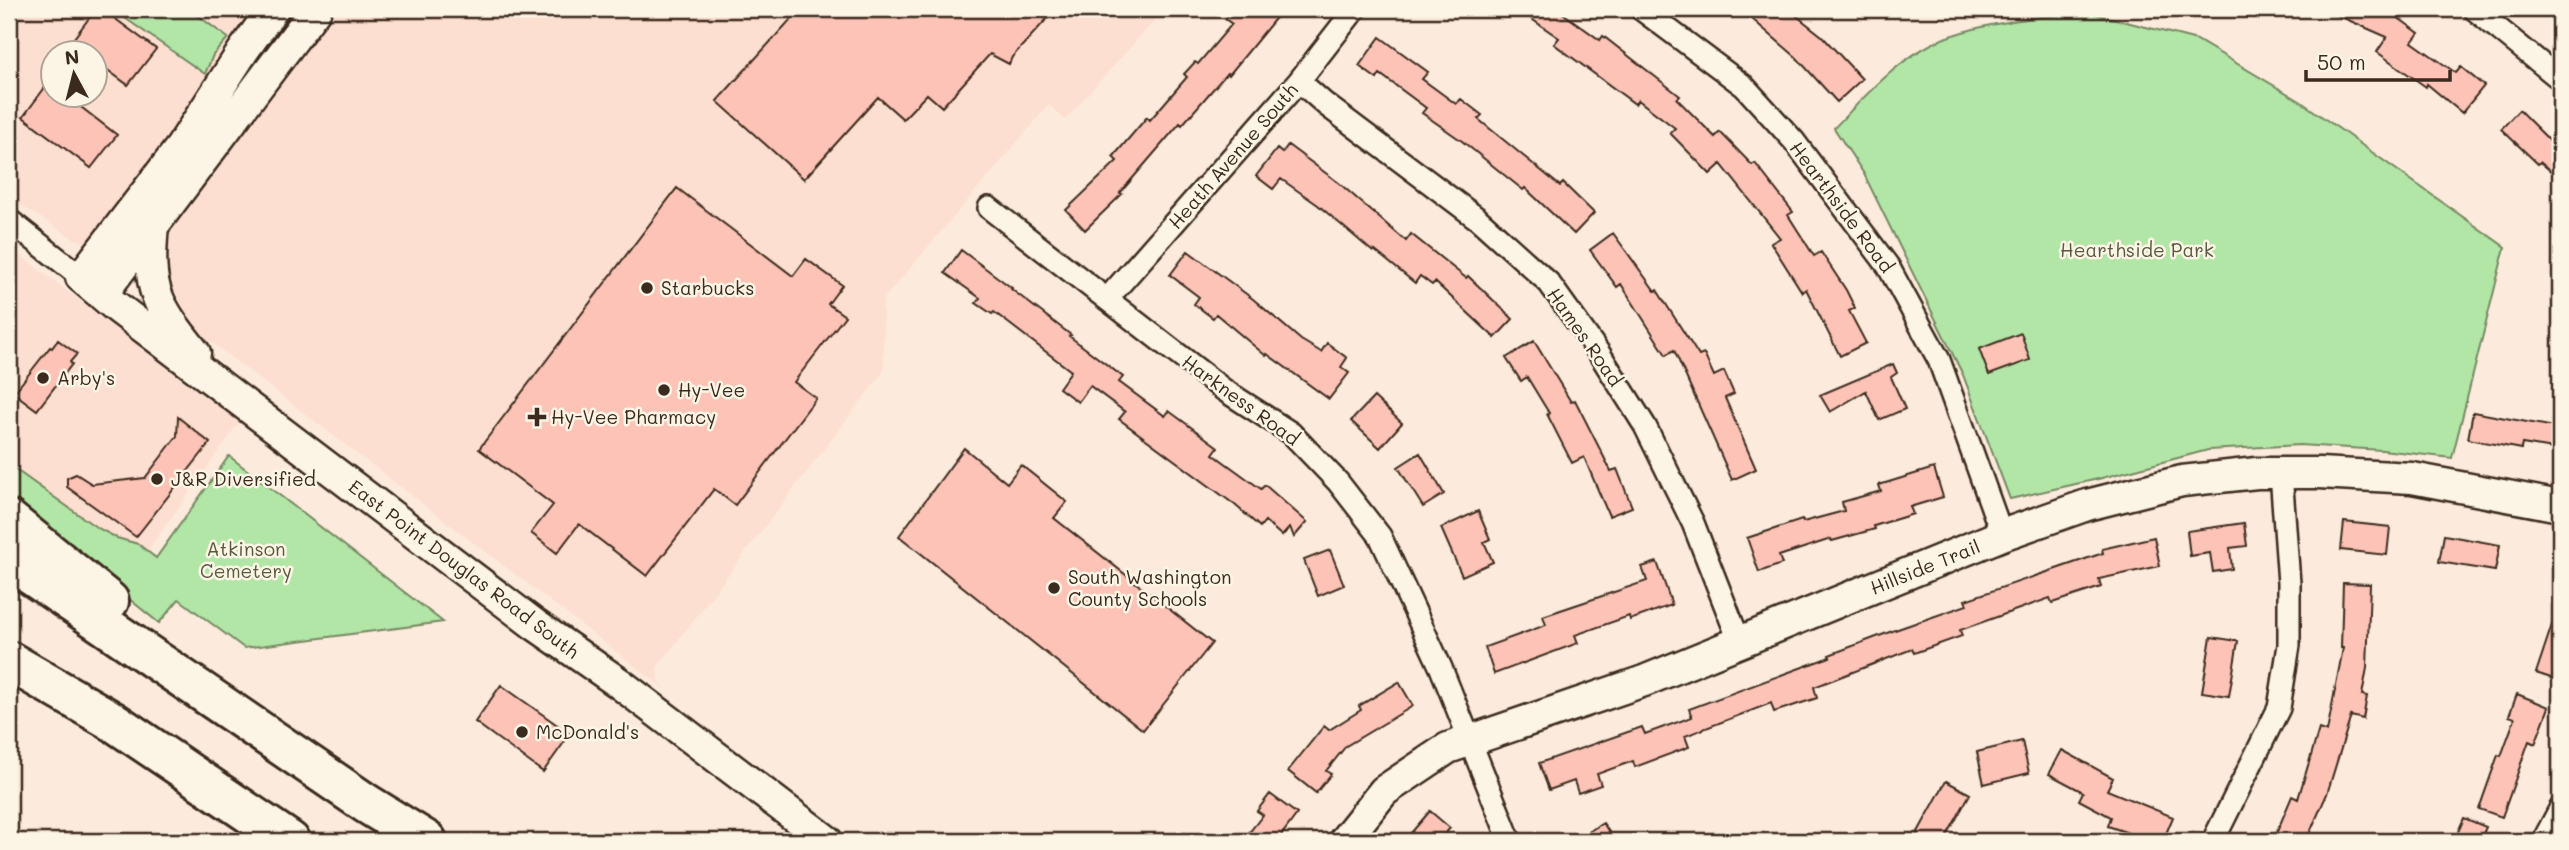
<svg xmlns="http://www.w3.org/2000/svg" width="2569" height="850" viewBox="0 0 2569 850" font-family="Mali,sans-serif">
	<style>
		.built { fill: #fddfd1; fill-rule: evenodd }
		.green { fill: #b2e6a7; stroke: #768862; stroke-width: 2 }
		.building { fill: #fec3b7; stroke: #3b2a1e; stroke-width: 2 }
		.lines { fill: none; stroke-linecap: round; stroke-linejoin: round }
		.street-casing { stroke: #3b2a1e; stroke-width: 26 }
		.secondary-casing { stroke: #3b2a1e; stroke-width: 35 }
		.highway-casing { stroke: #3b2a1e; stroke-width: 44 }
		.street { stroke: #fcf5e5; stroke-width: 21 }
		.secondary { stroke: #fcf5e5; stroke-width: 30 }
		.highway { stroke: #fcf5e5; stroke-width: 38 }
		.poi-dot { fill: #3b2a1e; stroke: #fcf5e5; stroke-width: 2.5 }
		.labels { text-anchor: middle; stroke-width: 5; stroke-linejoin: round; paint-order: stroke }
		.street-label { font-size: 19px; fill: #3b2a1e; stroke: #fcf5e5 }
		.park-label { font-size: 19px; fill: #595940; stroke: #fcf5e5 }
		.poi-label { font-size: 19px; fill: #3b2a1e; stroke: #fcf5e5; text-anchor: start }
	</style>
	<rect width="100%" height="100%" fill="#fcebdc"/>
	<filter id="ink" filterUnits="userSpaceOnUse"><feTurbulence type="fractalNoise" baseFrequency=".0143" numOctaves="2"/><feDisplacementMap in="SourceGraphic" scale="14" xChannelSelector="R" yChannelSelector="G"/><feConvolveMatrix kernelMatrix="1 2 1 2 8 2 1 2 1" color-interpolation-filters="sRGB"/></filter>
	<g filter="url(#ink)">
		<path class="built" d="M9 9H259L182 126 89 244 74 239 9 198ZM52 52H94V94H52Z
			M330 9H1165L1065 120 1049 105 883 300 884 371 657 668 659 681 666 690 186 323 164 290 167 229Z
			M9 246 239 423 129 577 9 479Z"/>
		<path class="green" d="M112 9H189L228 38 213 55 205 74Z
			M2087 12 2197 40 2300 101 2505 247 2452 458 2382 450 2299 445 2208 450 2098 479 2010 499 1963 375 1864 174 1834 128C1867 94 1904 52 1950 36 1992 21 2043 17 2087 12Z
			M229 456 443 622 244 648 179 599 159 623 9 502V465L96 527 117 538 138 544 156 558Z"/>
		<path class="building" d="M96 9H102L156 49 128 85 94 60V52H85L71 42Z
			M800 9H1056L1012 57 1009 64 990 54 942 107 927 94 903 119 878 97 804 179 717 101Z
			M1234 9H1283L1229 75 1227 73 1182 125 1180 123 1120 193 1122 194 1085 230 1066 210 1117 161 1113 157 1147 117 1150 120 1187 77 1184 74 1195 62 1198 64 1232 24 1225 19Z
			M1517 9H1557L1600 40 1603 36 1680 96 1677 99 1715 137 1720 132 1752 165 1755 163 1793 212 1788 215 1814 256 1821 252 1846 290 1855 308 1849 311 1866 343 1840 356 1806 289 1802 292 1771 243 1780 238 1721 164 1710 174 1670 133 1675 128 1638 100 1635 104 1554 44 1559 38Z
			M1761 9H1788L1822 36 1862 79 1837 102 1796 57 1752 19Z
			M2323 9H2386L2419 33 2412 42 2456 73 2461 67 2484 86 2462 113 2427 84 2426 87 2377 52 2387 37Z
			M1380 37 1428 72 1422 79 1456 104 1461 99 1482 115 1478 119 1560 186 1563 183 1594 213 1574 234 1525 188 1523 190 1462 141 1422 113 1426 108 1380 74 1377 79 1359 66Z
			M52 78V94H64L117 135 91 168 23 117Z
			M2519 110 2560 151V179L2540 162 2538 164 2501 129Z
			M1288 145 1339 183 1406 241 1411 234 1466 278 1468 276 1513 319 1495 338 1435 282 1432 285 1420 276 1415 283 1374 250 1373 252 1318 205 1281 179 1273 189 1256 176 1277 149 1282 153Z
			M677 188 793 276 806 259 842 285 828 304 845 316 794 382 816 398 735 505 714 489 647 576 579 524 557 553 531 533 553 505 479 449Z
			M1613 233 1655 291 1657 290 1699 356 1704 354 1714 376 1724 371 1734 394 1725 398 1756 469 1732 480 1674 350 1666 355 1621 284 1617 287 1590 250Z
			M961 250 1012 288 1011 289 1071 335 1069 336 1123 377 1119 382 1165 416 1169 411 1218 447 1213 454 1261 489 1265 485 1307 522 1294 537 1290 527 1282 536 1265 521 1260 527 1235 505 1119 419 1125 412 1090 386 1078 402 1059 388 1071 371 994 312 992 314 976 303 980 298 945 273Z
			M1188 251 1253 299 1301 340 1321 352 1327 343 1347 358 1341 367 1349 373 1329 399 1267 354 1266 356 1216 314 1213 318 1194 304 1199 297 1170 275Z
			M2021 333 2030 360 1989 375 1979 349Z
			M58 340 77 354 70 362 72 364 37 410 14 393 50 347 52 348Z
			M1534 341 1571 402 1575 400 1611 471 1617 469 1632 507 1609 516 1584 457 1572 463 1547 414 1549 413 1527 377 1521 381 1506 358Z
			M1893 364 1897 373 1891 377 1905 409 1879 420 1866 391 1830 412 1820 395Z
			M1374 397 1402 423 1380 448 1351 421Z
			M2473 412 2560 428V450L2522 444 2521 449 2468 439Z
			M178 417 210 443 136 537 67 487V478L76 474 92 484 145 478 177 436Z
			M964 448 1007 483 1021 465 1067 502 1054 518 1212 643 1143 730 899 536Z
			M1420 453 1444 494 1423 507 1398 467Z
			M1934 468 1943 497 1910 507 1913 514 1874 526 1875 529 1832 541 1831 539 1779 556 1782 564 1759 572 1747 538 1802 520 1803 522 1844 511 1842 502 1881 491 1879 485Z
			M1478 511 1490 539 1484 542 1493 562 1462 576 1441 528Z
			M2344 522 2390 527 2387 555 2341 550Z
			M2244 523 2247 546 2230 548 2232 569 2213 572 2210 553 2190 556 2187 531Z
			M2444 535 2500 545 2495 571 2439 562Z
			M2154 537 2160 566 2099 579 2101 587 2052 603 2050 598 1960 630 1962 636 1914 653 1912 649 1814 687 1817 698 1774 712 1771 703 1685 736 1689 747 1635 767 1633 761 1597 774 1601 785 1578 793 1574 781 1549 790 1539 763 1642 727 1645 734 1692 717 1689 709 1830 657 1829 655 1895 630 1967 605 1965 600 2103 553 2102 549Z
			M1330 550 1344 585 1318 596 1304 560Z
			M1657 562 1672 605 1630 620 1629 616 1575 635 1578 643 1494 674 1485 647 1546 625 1543 616 1647 581 1642 567Z
			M2343 583 2370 584 2367 668 2362 695 2367 696 2363 719 2351 716 2327 794 2306 841H2273L2292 796 2298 799 2319 729 2327 732 2343 648H2341Z
			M2557 610H2560V681L2536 673Z
			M2211 637 2238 641 2229 696 2202 692Z
			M1399 682 1413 706 1346 746 1326 771 1331 774 1316 793 1288 771 1324 726 1329 730 1361 710 1359 706Z
			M501 685 570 734 543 772 475 722Z
			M2517 694 2549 707 2535 744 2529 741 2502 817 2479 809 2498 755 2501 756 2515 718 2509 716Z
			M2022 741 2029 773 1984 784 1977 752Z
			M2062 750 2113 778 2107 790 2173 817 2163 841H2152L2108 826 2111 817 2079 800 2083 792 2049 774Z
			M1946 781 1970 794 1944 841H1913Z
			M1270 794 1297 814 1277 841H1258L1248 834 1263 815 1257 811Z
			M1430 811 1450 828 1439 841H1404Z
			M2464 818 2486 827 2480 841H2454Z
			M1603 823 1615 841H1573Z"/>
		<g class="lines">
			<g class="street-casing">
				<path id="street" d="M1641 9 1744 86 1794 141 1888 266 1939 360 2002 535
					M2474 9 2560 79
					M1299 81 1325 104 1478 219 1549 283 1599 353 1645 426 1693 523 1740 643
					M989 208 1224 390 1291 433 1338 482 1380 536 1441 668 1510 841
					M9 220 81 277
					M1107 299 1299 81 1355 9
					M2213 841 2279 708 2289 645V583L2281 473
					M2543 841 2560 809"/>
			</g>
			<g class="secondary-casing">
				<path id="secondary" d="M273 9 243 51 181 147 81 277 114 305 534 624 619 683 827 841
					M153 225C147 290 155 303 195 353
					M102 294 316 9
					M1344 841 1384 791 1448 748 1644 681 2002 535 2087 505 2182 481 2257 473H2319L2412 478 2560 506"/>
			</g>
			<g class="highway-casing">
				<path id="highway" d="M9 520 109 601
					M9 560 367 804 427 841
					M9 661 114 722 290 841"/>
			</g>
			<use href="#street" class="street"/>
			<use href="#secondary" class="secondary"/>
			<use href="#highway" class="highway"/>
		</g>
	</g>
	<g class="poi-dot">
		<circle cx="647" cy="288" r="7"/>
		<circle cx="43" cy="378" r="7"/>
		<circle cx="664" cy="390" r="7"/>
		<path d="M533.5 406.5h7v7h7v7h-7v7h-7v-7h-7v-7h7z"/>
		<circle cx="157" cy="479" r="7"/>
		<circle cx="1054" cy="588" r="7"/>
		<circle cx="522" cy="732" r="7"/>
	</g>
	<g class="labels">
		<g class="street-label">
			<text transform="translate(1233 156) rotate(-49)" y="7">Heath Avenue South</text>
			<text transform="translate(1842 207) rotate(53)" y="7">Hearthside Road</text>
			<text transform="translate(1585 337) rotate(55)" y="7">Hames Road</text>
			<text transform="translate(1241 400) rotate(36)" y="7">Harkness Road</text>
			<text transform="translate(1925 567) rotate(-22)" y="7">Hillside Trail</text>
			<text transform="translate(464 569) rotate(37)" y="7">East Point Douglas Road South</text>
		</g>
		<g class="park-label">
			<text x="2137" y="257">Hearthside Park</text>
			<text x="246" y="556">Atkinson<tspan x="246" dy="22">Cemetery</tspan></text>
		</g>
		<g class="poi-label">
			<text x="661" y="295">Starbucks</text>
			<text x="57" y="385">Arby's</text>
			<text x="678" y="397">Hy-Vee</text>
			<text x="551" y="424">Hy-Vee Pharmacy</text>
			<text x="171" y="486">J&amp;R Diversified</text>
			<text x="1068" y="584">South Washington<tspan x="1068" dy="22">County Schools</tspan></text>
			<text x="536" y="739">McDonald's</text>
		</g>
	</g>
	<rect width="2569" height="850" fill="none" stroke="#fcf5e5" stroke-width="35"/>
	<rect x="18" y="18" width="2534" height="815" fill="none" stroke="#3b2a1e" stroke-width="2.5" filter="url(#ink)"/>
	<g transform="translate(74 74) rotate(353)"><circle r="33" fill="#fcf5e5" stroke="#afa495" stroke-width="2"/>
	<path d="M0-5L12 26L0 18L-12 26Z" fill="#3b2a1e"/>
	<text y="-10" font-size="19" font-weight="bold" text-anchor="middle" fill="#3b2a1e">N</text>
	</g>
	<path d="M2306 70v10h144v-10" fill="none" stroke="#3b2a1e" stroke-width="3.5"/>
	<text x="2317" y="70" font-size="21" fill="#3b2a1e" stroke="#fcf5e5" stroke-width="5" paint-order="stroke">50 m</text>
</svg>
